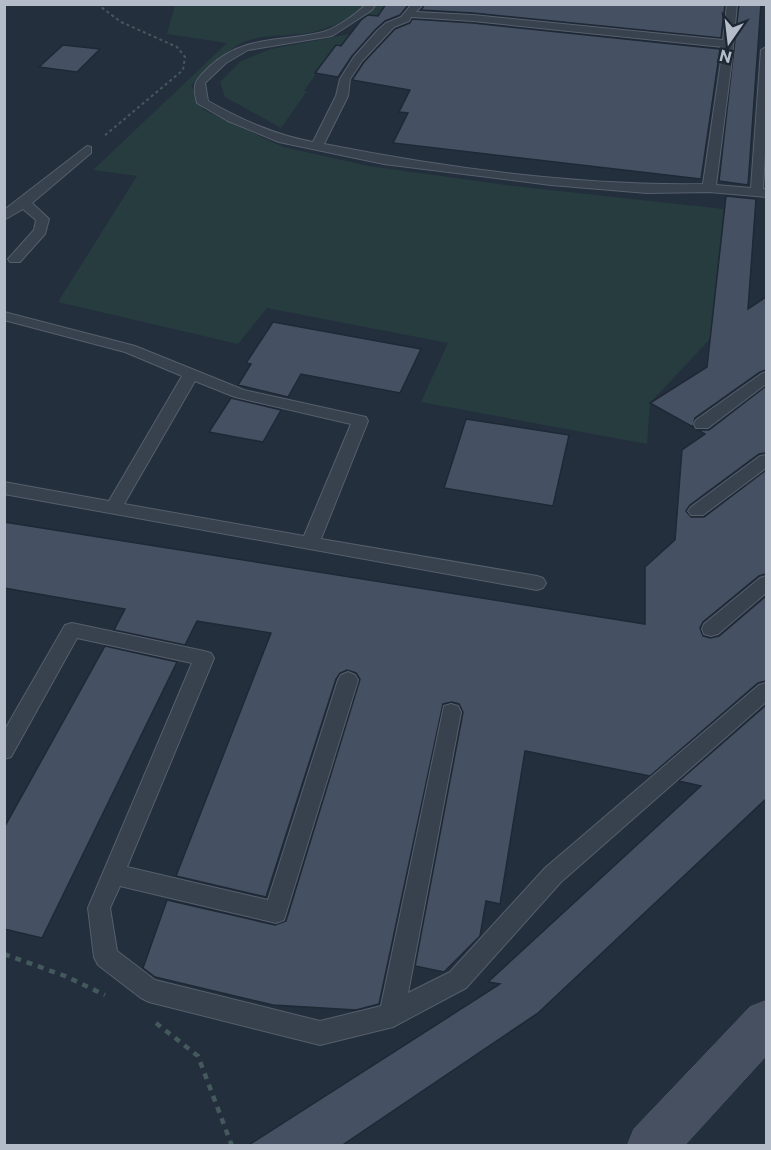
<svg xmlns="http://www.w3.org/2000/svg" width="771" height="1150" viewBox="0 0 771 1150" font-family="Commissioner,sans-serif">
	<style>
		.green { fill: #263c3f }
		.building { fill: #455162; stroke: #1f2835; stroke-width: 1.5 }
		.lines { fill: none; stroke-linecap: round; stroke-linejoin: round }
		.lane-casing { stroke: #565f6c; stroke-width: 2 }
		.secondary-casing { stroke: #565f6c; stroke-width: 1 }
		.path-far1 { stroke: #44595c; stroke-width: 2; stroke-dasharray: 3 3; stroke-linecap: butt }
		.path { stroke: #44595c; stroke-width: 4.5; stroke-dasharray: 6 6; stroke-linecap: butt }
		.lane { fill: #38414e; fill-rule: evenodd }
		.secondary { fill: #465061; fill-rule: evenodd }
	</style>
	<rect width="100%" height="100%" fill="#242f3e"/>
	<path class="green" d="M175 5H386L378 16C355 14 341 23 320 30 298 38 257 32 238 45 221 56 206 72 191 85L204 110 283 147 369 166 514 186 724 209 710 339 650 403 647 444 421 402 448 343 267 308 238 344 58 302 137 176 93 170 227 43 167 34Z
		M350 34 341 46 336 45 304 91H307L281 128 225 97 220 82 241 61 271 49Z"/>
	<path class="building" d="M386 4H409L400 15 385 21 375 30 352 56 338 77 315 73 336 45 341 46 361 20 368 15 378 16Z
		M425 4H725L721 38 473 13 421 10Z
		M739 4H761L748 185 719 181Z
		M412 19 473 23 720 49 701 179 393 143 408 113 399 112 410 90 352 80 364 62 395 29 410 23Z
		M63 45 100 49 77 72 39 67Z
		M726 196 756 199 748 309 766 297V370L760 372 695 418 693 427 650 403 707 367Z
		M273 322 421 349 400 393 301 374 288 397 238 385 251 364 246 363Z
		M766 386V453L759 454 690 505 686 511 691 517H704L766 470V574L759 576 703 622 700 628 703 636 710 638 719 636 766 596V681L758 683 650 776 525 751 500 904 486 901 480 936 444 972 415 966 463 712 459 704 452 702 443 704 379 1004 356 1010 273 1005 155 977 143 968 167 900 275 925 286 921 360 679 356 673 347 670 340 673 336 679 266 897 176 876 271 633 197 621 185 645 114 630 125 609 4 588V522L645 624V567L675 540 682 450 705 434 698 430H709Z
		M231 398 281 410 263 442 209 432Z
		M466 419 569 435 553 506 444 488Z
		M105 646 177 662 42 938 4 929V828Z
		M766 705V799L538 1013 341 1146H247L500 984 488 982 701 786 679 781Z"/>
	<g class="lines">
		<g class="lane-casing">
			<path id="lane" d="M366 4H376L372 10 332 36 248 50 226 63 205 83 208 101C242 120 275 135 313 142L336 96 340 79 354 57 377 31 386 23 401 17 412 4H423L416 12 473 15 723 40 727 4H737L731 67 716 185 751 188 761 50 766 47V135L763 189H766V197L709 192 647 193 551 185 384 164 279 142 228 121 197 103C192 83 195 81 209 67 245 34 279 43 323 32 336 28 357 14 366 4ZM411 17 473 21 723 47 703 184C580 186 445 168 324 144L348 96 350 79 362 61 394 27 409 21Z
				M87 146 91 147V153L32 203 49 219 45 234 20 262H10L8 259 34 230 36 220 23 209 4 220V210Z
				M4 312 135 346 244 390 366 417 368 421 321 539 537 576 543 578 546 583 543 588 537 590 4 494V482L109 501 182 376 125 352 4 320ZM195 381 235 397 351 424 304 536 124 504Z
				M766 372V384L708 428H696L694 424 696 420 761 374Z
				M766 455V468L703 515H691L688 511 691 507 760 456Z
				M766 576V593L718 634 711 636 704 634 702 629 704 624 760 578Z
				M72 623 204 651 211 653 214 658 127 867 268 900 338 680 341 675 348 672 355 675 358 680 284 920 276 923 120 886 110 908 117 951 155 980 320 1021 381 1006 444 706 451 704 458 706 461 712 408 993 450 972 545 868 759 685 766 683V702L561 882 466 988 393 1027 320 1045 149 1002 141 998 98 965 94 957 88 908 192 663 77 638 11 757 4 759V731L65 625Z"/>
		</g>
		<g class="secondary-casing">
			<path id="secondary" d="M766 1001V1056L684 1146H627L634 1129 750 1007Z"/>
		</g>
		<path class="path-far1" d="M97 4 121 22 177 47 185 57 183 70 103 137"/>
		<path class="path" d="M4 954 65 976 105 995
			M156 1023 198 1056 232 1146"/>
		<use href="#lane" class="lane"/>
		<use href="#secondary" class="secondary"/>
	</g>
	<rect width="771" height="1150" fill="none" stroke="#b4bcc9" stroke-width="12"/>
	<g transform="translate(729 42) rotate(194)" stroke="#1d2633" stroke-width="4.5" paint-order="stroke">
	<path d="M0-4.5L10 22L0 15L-10 22Z" fill="#b4bcc9"/>
	<text y="-9" font-size="16" font-weight="bold" text-anchor="middle" fill="#b4bcc9">N</text>
	</g>
</svg>
